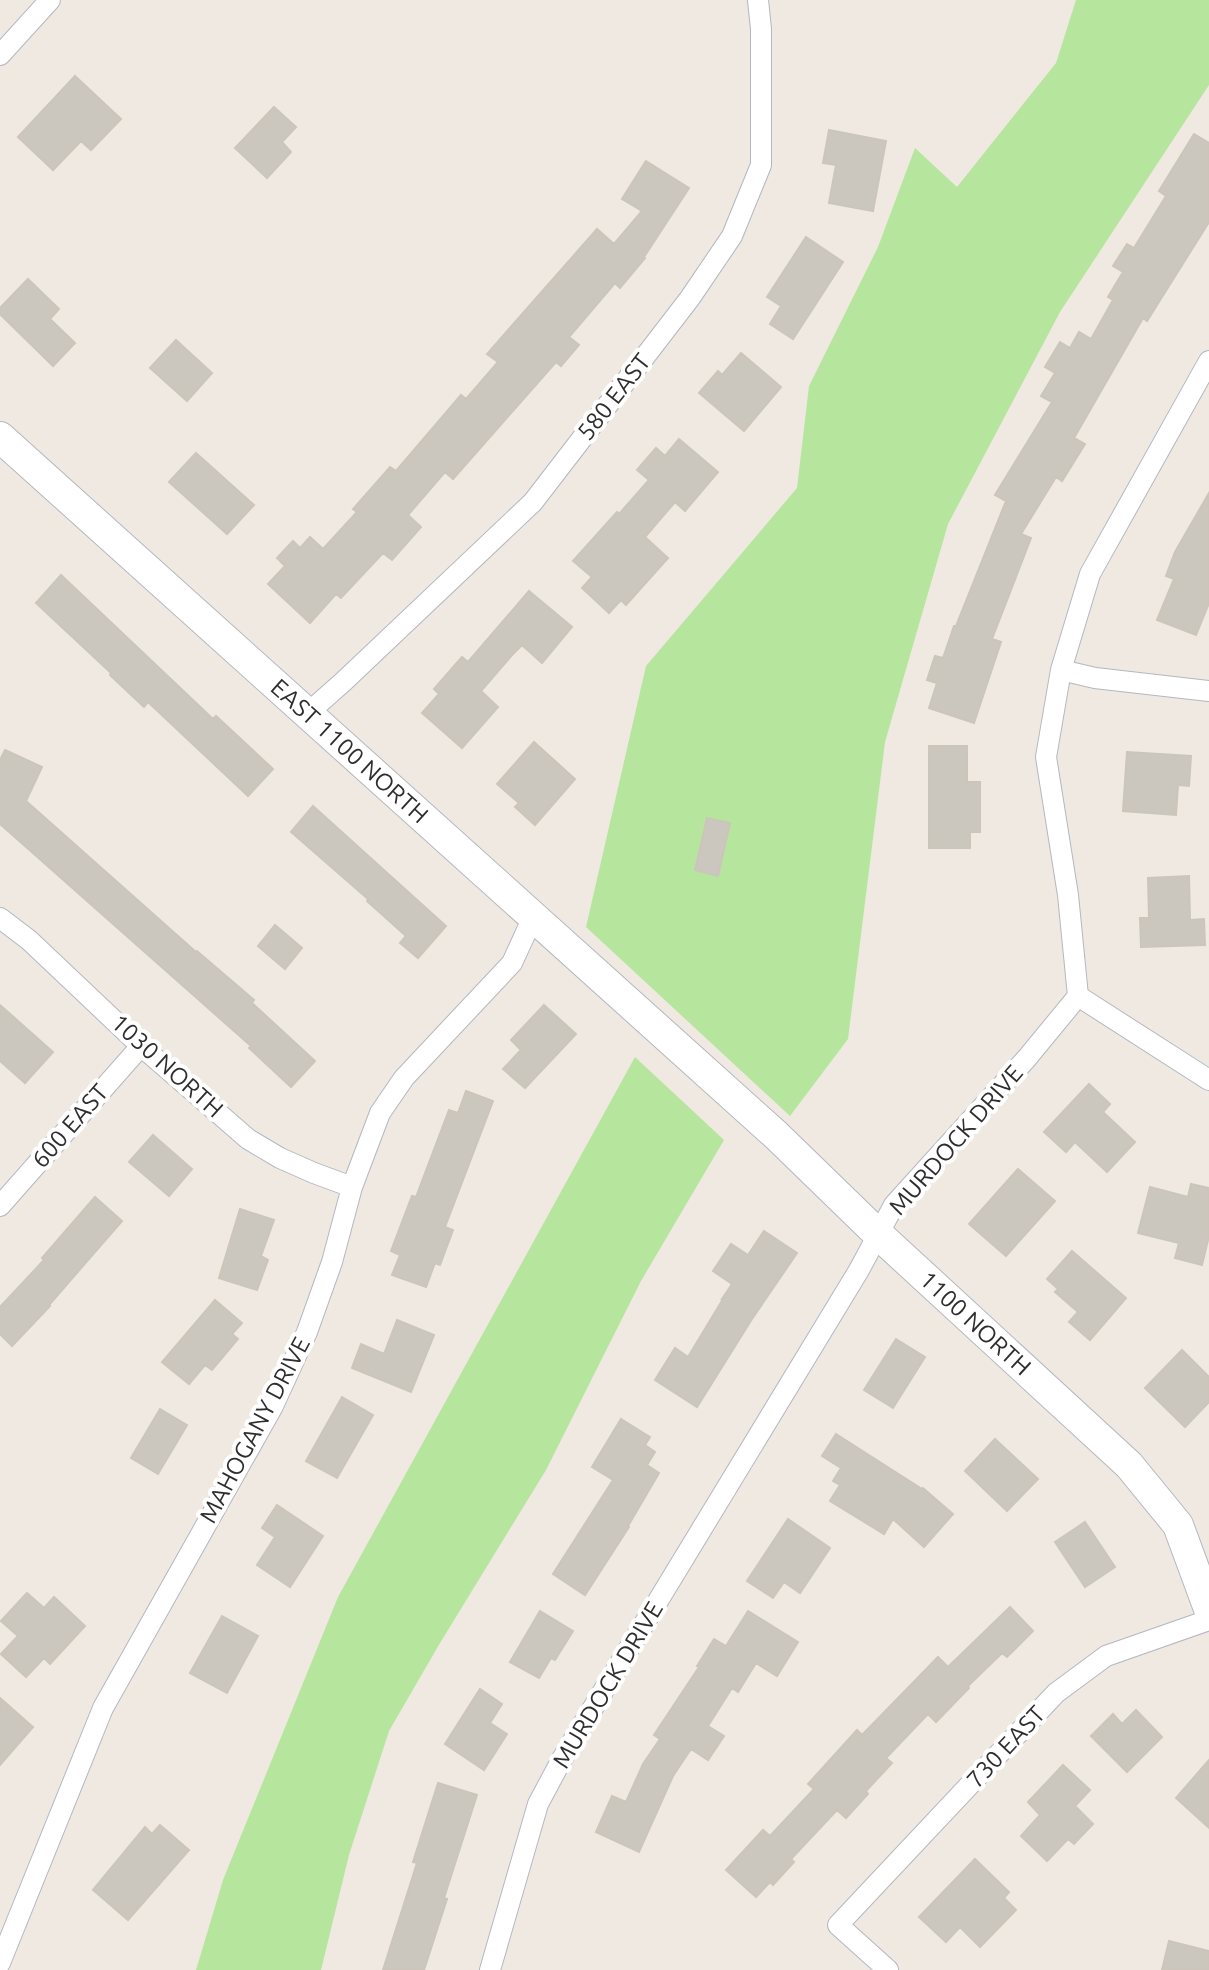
<svg xmlns="http://www.w3.org/2000/svg" width="1209" height="1970" viewBox="0 0 1209 1970" font-family="Ubuntu,sans-serif">
	<style>
		.green { fill: #b6e59e }
		.building { fill: #cbc7bf; stroke: #cbc5ba; stroke-width: 2 }
		.lines { fill: none; stroke-linecap: round; stroke-linejoin: round }
		.street-casing { stroke: #b4b7c1; stroke-width: 22 }
		.secondary-casing { stroke: #b4b7c1; stroke-width: 32 }
		.street { stroke: #fff; stroke-width: 20 }
		.secondary { stroke: #fff; stroke-width: 30 }
		.labels { text-anchor: middle; stroke-width: 8; stroke-linejoin: round; paint-order: stroke }
		.street-label { font-size: 24px; fill: #2e2e2e; stroke: #fff }
	</style>
	<rect width="100%" height="100%" fill="#efe9e1"/>
	<path class="green" d="M1076 0H1209V85L1060 312 948 524 885 742 848 1039 790 1116 586 927 646 666 797 488 809 386 878 247 915 148 957 187 1056 63Z
		M635 1057 724 1140 641 1281 546 1470 440 1643 389 1731 349 1855 321 1970H196L223 1880 338 1597Z"/>
	<path class="building" d="M75 76 121 119 91 150 81 141 53 170 18 137Z
		M274 107 296 127 282 142 291 152 267 178 235 148Z
		M829 130 886 141 873 211 829 203 836 165 823 163Z
		M1194 134 1209 143V222L1147 321 1143 318 1074 438 1085 444 1062 481 1056 477 1021 534 1031 538 992 639 1001 642 974 723 929 708 937 683 927 680 935 656 943 658 954 626H956L1006 501 995 495 1052 402 1041 396 1055 373 1045 367 1060 342 1070 348 1079 332 1091 339 1113 300 1108 297 1123 272 1113 266 1127 244 1134 248 1166 196 1159 191Z
		M646 161 689 188 644 257 645 258 620 288 615 283 569 337 579 345 561 366 556 362 453 479 445 472 408 515 421 527 392 560 383 553 341 598 336 594 310 623 268 584 285 566 277 558 293 541 300 548 310 537 323 549 357 512 353 509 390 467 396 471 461 395 466 399 498 362 487 354 597 229 614 244 642 211 622 199Z
		M806 237 843 262 793 339 770 324 781 306 767 297Z
		M28 279 59 309 50 319 75 343 53 366 0 314V308Z
		M176 340 212 373 187 401 150 368Z
		M741 353 781 387 744 431 699 393 718 371 722 375Z
		M679 439 718 472 685 511 675 502 645 537 668 558 626 605 621 600 609 613 582 588 592 577 573 561 617 512 619 514 649 480 637 470 656 448 665 456Z
		M196 453 254 505 227 534 169 482Z
		M1209 493V603L1196 635 1157 620 1174 579 1166 576 1175 552Z
		M61 575 213 719 216 716 273 769 248 796 148 702 144 707 110 675 111 673 36 603Z
		M529 591 572 627 542 663 522 645 513 654 481 691 498 707 462 748 422 713 439 694 434 689 462 657 468 662Z
		M534 742 575 779 535 825 515 807 519 803 497 784Z
		M929 746H967V782H980V832H970V848H929Z
		M5 750 42 767 26 801 196 952 197 951 254 1000 252 1003 315 1061 291 1087 249 1048 251 1046 0 824V760Z
		M1127 752 1191 756 1189 786 1178 785 1176 815 1123 811Z
		M313 806 446 926 418 958 400 943 406 936 367 901 368 899 291 832Z
		M707 818 730 823 718 876 695 870Z
		M1189 876 1190 920 1204 919 1205 945 1141 947 1140 918H1149L1148 878Z
		M275 925 302 948 285 969 258 946Z
		M0 1005 53 1052 25 1083 0 1061Z
		M544 1005 576 1034 525 1088 503 1069 521 1050 511 1040Z
		M1089 1084 1110 1104 1103 1112 1135 1142 1107 1172 1075 1142 1066 1152 1044 1132Z
		M466 1091 493 1101 445 1227 453 1230 440 1265 435 1263 426 1287 392 1275 400 1255 391 1251 412 1196 416 1197 449 1110 458 1113Z
		M153 1135 192 1169 169 1196 129 1162Z
		M1018 1169 1055 1201 1006 1256 969 1224Z
		M1191 1184 1209 1188V1236L1202 1265 1175 1258 1179 1243 1138 1233 1150 1187 1188 1197Z
		M95 1197 122 1221 49 1305 50 1306 12 1346 0 1334V1307L44 1260 42 1258Z
		M240 1209 274 1220 261 1256 268 1260 257 1290 219 1278Z
		M764 1231 797 1253 752 1319 697 1407 655 1380 675 1348 688 1357 723 1299H722L732 1284 713 1271 731 1244 748 1255Z
		M1072 1251 1126 1298 1090 1340 1069 1322 1078 1312 1055 1292 1058 1289 1047 1279Z
		M215 1300 242 1323 232 1334 238 1339 212 1370 205 1365 189 1384 162 1362Z
		M397 1320 434 1335 411 1392 352 1368 361 1344 384 1354Z
		M896 1339 925 1357 893 1408 864 1390Z
		M1182 1350 1209 1377V1402L1185 1427 1145 1388Z
		M342 1397 373 1415 337 1478 306 1461Z
		M160 1409 187 1425 158 1474 131 1458Z
		M621 1419 650 1437 645 1445 655 1452 647 1465 659 1473 628 1526 629 1527 585 1595 553 1574 613 1480 592 1467Z
		M836 1434 922 1489 923 1488 953 1514 924 1547 893 1519 884 1534 830 1501 840 1485 833 1481 841 1468 822 1456Z
		M995 1439 1038 1479 1007 1511 965 1471Z
		M277 1505 323 1536 290 1587 257 1565 275 1537 262 1528Z
		M788 1519 830 1548 800 1593 784 1582 773 1598 747 1581Z
		M1085 1522 1115 1567 1085 1587 1055 1542Z
		M27 1593 44 1608 54 1597 85 1626 50 1664 44 1658 26 1677 1 1654 18 1636 1 1621Z
		M1010 1607 1033 1631 1007 1657 1002 1653 968 1686 969 1688 936 1722 928 1714 886 1758 892 1763 866 1791 868 1794 846 1818 837 1810 791 1859 794 1862 773 1885 770 1882 756 1897 726 1870 763 1830 770 1836 814 1789 808 1784 857 1730 862 1735 938 1657 948 1667Z
		M540 1611 573 1631 555 1660 551 1658 539 1678 510 1662Z
		M748 1611 798 1642 777 1676 756 1663 738 1692 732 1688 708 1726 724 1736 708 1760 691 1749 673 1776 639 1852 596 1832 612 1796 626 1802 643 1764 660 1739 654 1735 699 1667 697 1666 714 1639 726 1646Z
		M222 1616 258 1636 227 1693 190 1673Z
		M480 1689 502 1704 490 1723 507 1734 484 1770 445 1744Z
		M0 1698 33 1727 0 1765Z
		M1136 1710 1162 1737 1127 1772 1091 1736 1113 1714 1122 1724Z
		M1209 1760V1828L1176 1798Z
		M1063 1765 1090 1790 1075 1806 1093 1824 1074 1844 1068 1839 1047 1861 1021 1836 1040 1815 1028 1802Z
		M438 1783 477 1795 444 1898 447 1899 424 1970H383L417 1863 413 1862Z
		M160 1825 189 1850 128 1920 93 1890 145 1827 152 1834Z
		M975 1859 1009 1892 1004 1898 1016 1910 980 1947 960 1927 946 1942 919 1917Z
		M1169 1941 1209 1951V1970H1162Z"/>
	<g class="lines">
		<g class="street-casing">
			<path id="street" d="M0 55 50 0
				M1061 670 1095 678 1209 691
				M308 713 343 682 533 502 690 298 732 236 761 165V29L758 0
				M0 918 29 940 141 1046 248 1139 280 1158 314 1173 352 1187
				M1078 996 1209 1080
				M0 1206 141 1046
				M0 1963 103 1708 273 1406 307 1332 332 1262 352 1187 380 1113 404 1078 512 963 533 917
				M490 1970 538 1804 562 1759 859 1270 894 1205 1027 1058 1078 996 1068 895 1046 757 1061 670 1090 574 1209 361
				M888 1970 838 1925 1056 1693 1106 1656 1209 1620"/>
		</g>
		<g class="secondary-casing">
			<g id="secondary">
				<path id="s1" d="M0 437 776 1135 879 1235 1129 1465 1178 1525 1209 1609"/>
			</g>
		</g>
		<use href="#street" class="street"/>
		<use href="#secondary" class="secondary"/>
	</g>
	<g class="labels">
		<g class="street-label">
			<text transform="translate(614 397) rotate(-52)" y="8">580 EAST</text>
			<text dy="8" stroke="none"><textPath href="#s1" startOffset="470">EAST 1100 NORTH</textPath></text>
			<text transform="translate(167 1066) rotate(42)" y="8">1030 NORTH</text>
			<text transform="translate(70 1126) rotate(-49)" y="8">600 EAST</text>
			<text transform="translate(956 1140) rotate(-49)" y="8">MURDOCK DRIVE</text>
			<text dy="8" stroke="none"><textPath href="#s1" startOffset="1318">1100 NORTH</textPath></text>
			<text transform="translate(255 1430) rotate(-62)" y="8">MAHOGANY DRIVE</text>
			<text transform="translate(608 1685) rotate(-59)" y="8">MURDOCK DRIVE</text>
			<text transform="translate(1006 1747) rotate(-47)" y="8">730 EAST</text>
		</g>
	</g>
</svg>
